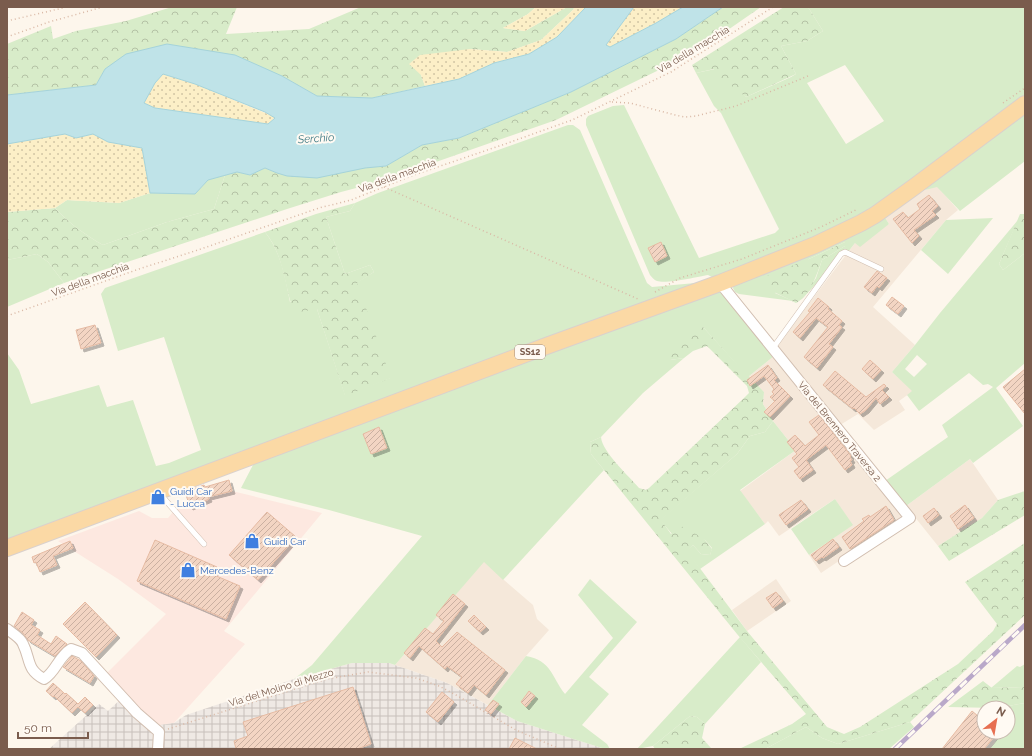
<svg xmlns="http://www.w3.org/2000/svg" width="1032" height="756" viewBox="0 0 1032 756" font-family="Raleway,sans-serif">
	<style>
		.residential { fill: #f5e8da }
		.commercial { fill: #fde8e0 }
		.industrial { fill: url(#industrial-grid) }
		.green { fill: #d8ecc9; fill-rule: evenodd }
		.forest { fill: url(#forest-crowns) }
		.sand { fill: url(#sand-dots) }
		.water { fill: #bfe3e8; stroke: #a5d3da; fill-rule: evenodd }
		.building { fill: url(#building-hatch); stroke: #e6bba3; filter: url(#shadow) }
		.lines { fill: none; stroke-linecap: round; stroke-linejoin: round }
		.service-casing { stroke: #d1beb0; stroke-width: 6 }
		.minor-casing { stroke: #d1beb0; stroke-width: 12 }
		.primary-casing { stroke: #dad1cd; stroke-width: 18 }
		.path { stroke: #d9b8a5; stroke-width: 1.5; stroke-dasharray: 1 3; stroke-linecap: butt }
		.service { stroke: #fff; stroke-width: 5 }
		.minor { stroke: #fff; stroke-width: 10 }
		.primary { stroke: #fbd9a5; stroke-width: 16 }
		.rail-casing { stroke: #b9a8c9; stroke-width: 4.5 }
		.rail { stroke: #fffaf3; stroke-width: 3; stroke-dasharray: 9; stroke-linecap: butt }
		.labels { text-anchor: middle; stroke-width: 4; stroke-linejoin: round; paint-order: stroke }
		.shield { fill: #fffaf3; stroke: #a28b7f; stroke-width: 1 }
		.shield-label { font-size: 9px; font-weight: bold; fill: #7a5c4d }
		.street-label { font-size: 10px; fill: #7a5c4d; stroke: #fffaf3 }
		.shop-label { font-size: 10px; fill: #366cbe; stroke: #fffaf3; text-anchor: start }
		.water-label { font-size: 11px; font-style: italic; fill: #437c86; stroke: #fffaf3 }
	</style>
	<defs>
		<pattern id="industrial-grid" width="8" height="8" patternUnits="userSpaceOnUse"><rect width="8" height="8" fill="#efe9e4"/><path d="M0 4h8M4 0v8" fill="none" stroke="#c7c0bb"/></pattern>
		<pattern id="forest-crowns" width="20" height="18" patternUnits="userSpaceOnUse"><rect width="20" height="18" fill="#d8ecc9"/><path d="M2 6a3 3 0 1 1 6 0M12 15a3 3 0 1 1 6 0" fill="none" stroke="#b4c2a5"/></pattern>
		<pattern id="sand-dots" width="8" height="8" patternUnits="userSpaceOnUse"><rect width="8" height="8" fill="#fcefc7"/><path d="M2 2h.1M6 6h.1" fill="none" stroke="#d1c5a4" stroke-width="1.8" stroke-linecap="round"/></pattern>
		<pattern id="building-hatch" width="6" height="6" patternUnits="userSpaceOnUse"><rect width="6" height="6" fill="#f3d5c3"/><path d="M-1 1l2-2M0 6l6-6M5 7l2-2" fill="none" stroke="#cab0a1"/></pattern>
		<filter id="shadow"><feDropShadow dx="3" dy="3" stdDeviation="0" flood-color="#0004"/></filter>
	</defs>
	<rect width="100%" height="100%" fill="#fdf6ec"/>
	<path class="residential" d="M937 186 958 210 946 220 873 307 915 345 892 372 913 391 899 401 905 410 874 430 858 414 840 425 776 347 855 243 889 224 884 216 925 190Z
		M774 356 903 515V518L821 573 809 555 852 525 835 499 779 536 768 521 765 524 740 491 796 450 773 421 763 404 764 392 748 377Z
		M970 459 998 500 982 518 938 546 906 506Z
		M484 561 504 580 533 605 537 619 549 630 526 656 488 705 447 683 395 665Z
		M776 579 791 601 747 631 732 610Z"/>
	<path class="commercial" d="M232 491 322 513 224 631 245 644 174 723 153 726 105 675 166 614 118 579 58 541 139 511 152 518H168L178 506Z"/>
	<path class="industrial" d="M352 663H389L447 683 517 721 605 749H49L99 704 108 711 125 695 153 726 174 723 186 715 294 679Z"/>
	<path class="green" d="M808 7H1025V98C970 139 916 183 857 217 813 243 764 259 717 278L712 277 708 275C697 277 667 284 657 281 654 280 652 277 650 275L586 125V119L588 116 613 106 624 105 699 258 775 233 779 229 721 113 714 106 696 73 715 69 746 97 791 77 796 74 781 46 807 41 823 31ZM845 65 884 121 846 144 807 83Z
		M1025 114V161L960 211 937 187 925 190 931 182Z
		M568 125H573L580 130 647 283 652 287 706 282 7 541V353L19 370 31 404 99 385 107 407 133 400 156 466 169 463 201 450 164 337 118 351 101 294 105 288 265 232C281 252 285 277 290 302L317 309 345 395 390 378 356 283 374 272 370 265 345 274 326 217 350 211 355 203 378 193Z
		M225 175 214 209 167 222 103 245C85 235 69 223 55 208L67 200 119 203 150 193 195 194 208 180Z
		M884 216 889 224 860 247 855 243 848 252 847 251 801 300 816 278 822 260 845 246V242L809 259 775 293 793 301 739 294 735 292 733 288 734 285Z
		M993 218 948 274 921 250 946 220Z
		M1018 220 999 264 1003 270 1025 253V363L996 388 1023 426 973 463 970 459 906 506 885 481 948 437 942 425 993 387 988 384 983 385 969 373 919 411 907 395 912 391 892 372 915 345 940 313ZM917 355 927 364 914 377 905 369Z
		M37 254 48 262 64 283 7 307V260Z
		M719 291 774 356 748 377 703 327 670 360 684 358 643 393 601 437 590 442 591 454 604 470 503 580 484 562 395 665 389 663H352L294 679 312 665 422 536 329 510 241 488 254 463 425 398Z
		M773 421 796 450 740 490 765 524 700 569 686 551 693 545 701 554 710 555 712 548 705 540 672 534 660 520 737 454 750 436 765 432Z
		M835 499 853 525 809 555 791 529Z
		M590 579 637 622 589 677 609 694 582 725 607 744 610 749H605L517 721 488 705 526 656C552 661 551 676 565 694L613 638 578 595Z
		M740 637 761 662 705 724 697 717 690 716 653 746 637 749Z
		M1025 664V696L1024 687 991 688 1017 666 1020 667Z
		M1025 703V749H990L1003 732H1008V708H996Z
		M910 722 914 727 889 749H765L806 727 822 738 838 744Z"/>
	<path class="forest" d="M172 7H237L226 34 309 29 361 7H536L528 14 503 28 525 31 567 7H573L574 9 541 40 507 52 470 49 421 75 425 86 372 98 317 96 282 76 105 69 96 85 7 95V44L51 26 53 39 76 31 126 21Z
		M723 7H761L709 43 661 69 556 120 379 182 341 192 287 209 64 283 48 262 37 254 7 260V212L55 208C69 223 85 235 103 245L167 222 214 209 225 175 237 172 250 175 265 168 277 173 386 166 422 145 459 138 571 92 676 39Z
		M784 7H808L823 31 807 41 781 46 796 74 746 97 716 74 714 69 696 73 692 65Z
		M355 203 350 211 326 217 345 274 370 265 374 272 357 283 391 378 345 396 317 309 294 313C284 285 284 255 265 232L316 214Z
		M1020 214H1025V253L1003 270 999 264Z
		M845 242V246L822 260C817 274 810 296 796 303L762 286V278L809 259Z
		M703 327 736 363 764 392 763 404 773 421 765 432 750 436 737 454 661 520 671 534 684 526 705 540 712 549 710 555 701 554 693 545 687 551 747 631 827 727 844 734 860 727 958 664 993 631 997 624 965 582 1025 543V615L910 722 838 744 822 738 806 727 765 749H739L792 724 806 714 737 634 591 454 590 442 601 437C602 452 629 476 639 488L646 490 649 488 745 397 749 393 747 386 707 346 693 351 684 358 670 360 668 357 695 328Z
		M1025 491V515L949 561 938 546 982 518 998 500Z
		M983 681 992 688 1024 687 1025 703 996 708 948 707Z
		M690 716 697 717 705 724 702 738 711 748 726 749H655L653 746Z"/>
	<path class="sand" d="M536 7H567L525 31 503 28 528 14Z
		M573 7H586L557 37 529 54 494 63 459 79 425 86 421 75 409 64 420 55 470 49 507 52 541 40 574 9Z
		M634 7H683L656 23 610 47 606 45Z
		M163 74 195 84 275 117 268 124 155 108 144 103 155 83Z
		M65 134 76 138 93 134 108 142 142 148 150 193 119 203 67 200 55 208 7 212V144Z"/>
	<path class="water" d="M586 7H634L606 45 610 47 656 23 683 7H723L676 39 571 92 459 138 422 145 386 166 365 168 317 178 287 176 277 173 265 168 250 175 237 172 208 180 195 194 150 193 142 148 108 142 93 134 76 138 65 134 7 144V95L96 85 105 69 126 54 167 44 235 55 282 76 317 96 372 98 459 79 494 63 529 54 557 37ZM163 74 195 84 265 112 275 118 268 124 155 108 144 103 155 83Z"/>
	<path class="building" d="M929 195 938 206 932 211 936 215 914 230 919 236 912 243 893 219 903 212 908 218 920 209 917 204Z
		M661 242 667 256 655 262 648 248Z
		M877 271 887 278 879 288 877 286 872 293 864 287Z
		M892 297 904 306 898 314 886 305Z
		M818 298 829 307 828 309 842 321 839 325 842 327 829 344 833 347 817 368 804 357 828 327 816 318 800 338 793 332 810 312 808 311Z
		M95 325 101 343 81 349 76 330Z
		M870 360 881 370 873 379 862 369Z
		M768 365 777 378 774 380 790 396 770 417 764 412 775 401 770 397 774 394 772 392 774 389 764 376 750 386 747 380Z
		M1025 369V414L1003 387Z
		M835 371 866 397 884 384 886 386 882 390 889 397 880 404 876 398 866 410 860 414 854 408 853 409 823 385Z
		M819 415 851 456 850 457 852 460 850 461 852 465 845 470 826 445 806 460 813 470 800 479 794 471 799 467 792 458 797 454 787 442 795 435 805 446 819 435 809 422Z
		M379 427 387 448 371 454 363 434Z
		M229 480 232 491 208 497 209 499 190 507 185 492 204 485 205 487Z
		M801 500 808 509 786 525 779 515Z
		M965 505 974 518 958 529 950 516Z
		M886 506 894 520 850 549 842 537 864 521 862 519 869 515 870 517Z
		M934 508 939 515 928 523 923 516Z
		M267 512 296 537 258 580 229 555Z
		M833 539 839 547 823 558 822 557 816 561 811 555Z
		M155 540 217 567 214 575 240 586 226 619 137 581Z
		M70 541 73 548 53 556 57 565 40 572 36 562 34 563 32 557Z
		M776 592 783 601 773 608 766 598Z
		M453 594 465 604 436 641 442 647 457 632 505 670 486 695 474 685 468 693 456 684 462 677 447 666 445 669 419 646 410 658 404 653 425 628 433 634 444 621 436 615Z
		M85 602 117 635 96 657 63 624Z
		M22 612 34 620 31 625 40 630 37 635 51 644 56 636 67 644 55 656 28 640 23 633 14 626Z
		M474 615 486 627 480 632 468 621Z
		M72 656 81 661 94 676 90 683 63 667Z
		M53 683 65 694 66 693 78 704 85 697 93 705 85 713 78 707 72 713 54 696 53 697 46 691Z
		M353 687 371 744 357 749H236L234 741 248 736 243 722Z
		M529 691 535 696 526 707 521 702Z
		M442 692 454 702 438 722 426 712Z
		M493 700 499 704 491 714 485 710Z
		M972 711 984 721V732H998L984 749H942Z
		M515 738 537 749H509Z"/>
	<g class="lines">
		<g class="service-casing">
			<path id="service" d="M773 348 841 254 845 252 881 269
				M160 494 204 544"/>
		</g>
		<g class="minor-casing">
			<path id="minor" d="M720 283 910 518 844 561
				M7 629C12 633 21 638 23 644 31 660 26 669 44 679 56 672 58 657 71 649L82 653 137 713 159 732 158 749"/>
		</g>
		<g class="primary-casing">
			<path id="primary" d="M7 548 549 345 720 283 815 245 861 223 875 215 914 187 1025 104"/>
		</g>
		<path class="path" d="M7 21 67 7
			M7 37 49 22 103 7
			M612 102 630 103 675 115 685 117 696 116 736 106 808 76
			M1003 103 1025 88
			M384 187 638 299
			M655 292 680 278 742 259 821 227 858 209
			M7 316 139 269 198 250 319 208 351 200 414 175 505 144 572 120 671 72 773 7
			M168 729 327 679 368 672 416 678 439 686 456 695 516 730 560 749"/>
		<use href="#service" class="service"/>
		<use href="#minor" class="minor"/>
		<use href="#primary" class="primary"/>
		<g class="rail-casing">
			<path id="rail" d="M895 749 1025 625"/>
		</g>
		<use href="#rail" class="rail"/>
	</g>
	<defs>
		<g id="shop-bare" transform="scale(1.2)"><path d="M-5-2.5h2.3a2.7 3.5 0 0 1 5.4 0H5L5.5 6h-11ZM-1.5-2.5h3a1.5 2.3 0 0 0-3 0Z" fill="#3f7fe0" stroke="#fffaf3" stroke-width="2.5" paint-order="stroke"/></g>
	</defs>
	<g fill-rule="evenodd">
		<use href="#shop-bare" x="158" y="497"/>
		<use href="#shop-bare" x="252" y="541"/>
		<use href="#shop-bare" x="188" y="570"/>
	</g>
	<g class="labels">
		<rect class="shield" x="515" y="345" width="30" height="14" rx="3"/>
		<g class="shield-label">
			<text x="530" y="355">SS12</text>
		</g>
		<g class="street-label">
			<text transform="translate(693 49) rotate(-31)" y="4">Via della macchia</text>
			<text transform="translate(397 175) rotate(-20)" y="4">Via della macchia</text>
			<text transform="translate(90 279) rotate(-20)" y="4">Via della macchia</text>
			<text transform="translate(840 431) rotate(51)" y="4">Via del Brennero Traversa 2</text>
			<text transform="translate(281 687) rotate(-17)" y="4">Via del Molino di Mezzo</text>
		</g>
		<g class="shop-label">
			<text x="170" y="495">Guidi Car<tspan x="170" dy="12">- Lucca</tspan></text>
			<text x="264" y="545">Guidi Car</text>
			<text x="200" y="574">Mercedes-Benz</text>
		</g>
		<g class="water-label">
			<text transform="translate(316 138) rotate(-4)" y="4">Serchio</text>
		</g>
	</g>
	<rect width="1032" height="756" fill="none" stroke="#7a5c4d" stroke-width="16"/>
	<g transform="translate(996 720) rotate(31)"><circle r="19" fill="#fffaf3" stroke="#cabbb1"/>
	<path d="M0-3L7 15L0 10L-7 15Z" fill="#e76f51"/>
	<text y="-6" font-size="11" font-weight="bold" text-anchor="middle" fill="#7a5c4d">N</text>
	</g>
	<path d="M18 732v6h70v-6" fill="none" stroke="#7a5c4d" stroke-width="2"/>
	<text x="24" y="732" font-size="12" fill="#7a5c4d" stroke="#fffaf3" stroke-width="3" paint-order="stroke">50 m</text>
</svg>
